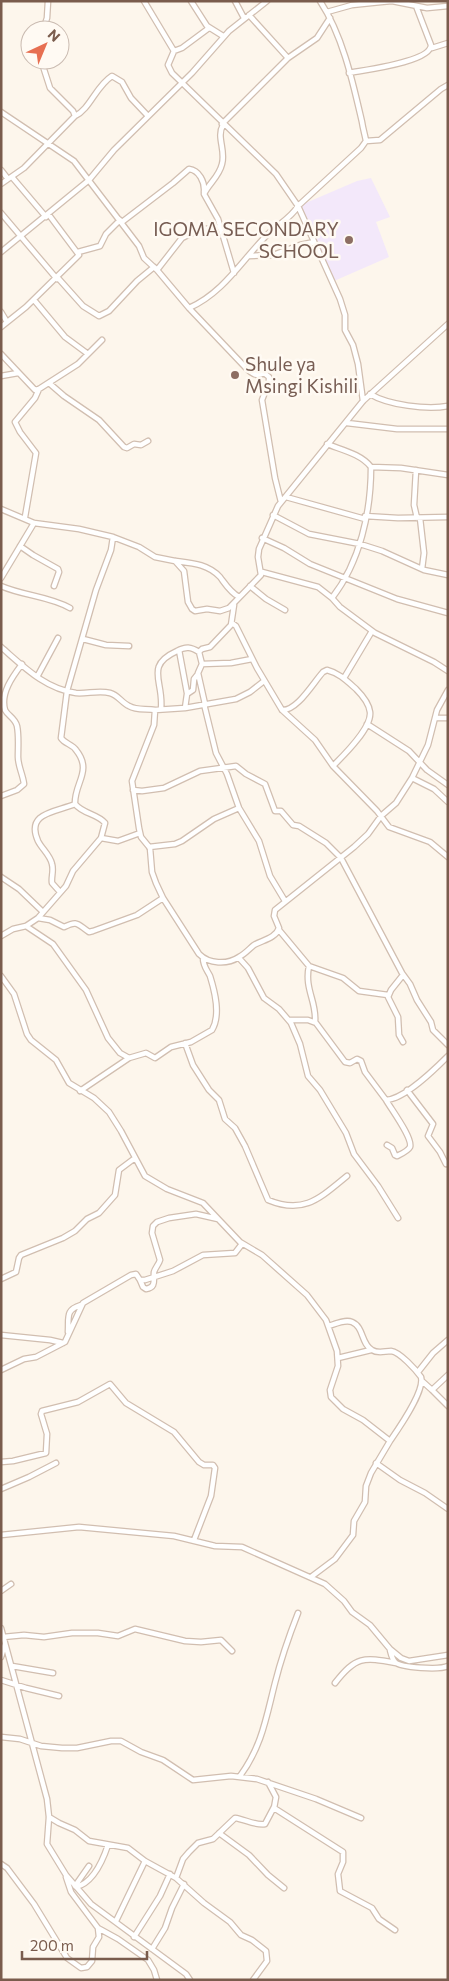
<svg xmlns="http://www.w3.org/2000/svg" width="449" height="1981" viewBox="0 0 449 1981" font-family="Commissioner,sans-serif">
	<style>
		.education { fill: #f3e8fa }
		.lines { fill: none; stroke-linecap: round; stroke-linejoin: round }
		.minor-casing { stroke: #d1beb0; stroke-width: 7 }
		.minor { stroke: #fff; stroke-width: 4.5 }
		.education-dot { fill: #8d6e63; stroke: #fffaf3; stroke-width: 2 }
		.labels { text-anchor: middle; stroke-width: 5; stroke-linejoin: round; paint-order: stroke }
		.education-label { font-size: 19px; fill: #785e54; stroke: #fffaf3; text-anchor: end }
	</style>
	<rect width="100%" height="100%" fill="#fdf6ec"/>
	<path class="education" d="M371 178 390 217 376 222 389 257 334 281 301 205 357 181Z"/>
	<g class="lines">
		<g class="minor-casing">
			<path id="minor" d="M144 1 174 51 182 48 209 28
				M191 1 207 26 223 36
				M235 1 244 18
				M327 12 352 5 381 2 392 1 427 8 448 6
				M43 30 47 18 48 1
				M432 48 448 43
				M174 51 168 65 172 73 276 174 298 206 340 299 345 315V330L353 345 358 364 363 401
				M288 58 317 38 330 18
				M349 73C364 70 431 62 431 45L416 6
				M1 112 74 161 139 246 144 258 157 270 189 308 246 368C252 374 257 377 264 373L269 377V382L262 400 275 478 281 502
				M75 116C90 109 96 86 112 76L122 82 131 98 148 116
				M222 124 288 58 249 15
				M223 125C216 137 226 150 222 164 219 177 209 183 204 194L218 219 234 273
				M366 141 380 140 441 89 448 85
				M1 170 8 179
				M12 177 46 217
				M1 184 24 168 75 116 73 111 50 88 41 60
				M1 213 57 279
				M122 222 173 183 189 169C199 170 205 182 204 192
				M1 252 89 180 114 150 192 73 229 31 267 1
				M78 252 100 246 106 234 120 220
				M249 256 273 255 300 245 314 242
				M157 270 182 238 198 230 220 227
				M58 278 83 306 99 316 109 311 137 281 154 267
				M34 300 65 337 88 354
				M189 308C225 292 243 258 270 232 280 223 291 218 298 206L361 148 366 141C365 135 363 129 362 122 353 83 343 36 320 1
				M1 312 7 322
				M1 327 26 307 79 255 49 215
				M1 354 35 390 39 389 78 364 102 340
				M1 376 18 373
				M49 383 64 396 99 420 124 447 127 448 134 444 141 445 148 441
				M370 394C388 405 427 410 448 406
				M347 423 397 429H448
				M327 444C342 450 361 454 371 467 371 512 360 562 332 598
				M371 467 401 468 448 475
				M416 470 414 505 417 518
				M286 497 365 519
				M1 509 34 523 79 529 113 537 139 547 155 557 175 561 184 571 188 602 192 609 195 611 207 609 220 611 229 608 261 575 258 557 259 549 278 506 363 401 448 324
				M273 515 309 534 360 544 382 551 424 570 448 575
				M365 516 398 518 448 517
				M25 517 36 453 20 432 15 422 35 398 39 389
				M420 518 424 553 422 569
				M262 538 284 548 310 564 397 599 448 613
				M20 546 33 555 58 569 59 572 54 586
				M176 561C192 563 208 564 220 577 226 585 230 592 239 597
				M262 572 318 587 332 598 340 607 375 633 434 662 448 671
				M1 578 34 523
				M1 586C24 596 49 596 70 608
				M250 586 266 599 285 610
				M232 623 236 626 257 668 282 710 315 740 333 766 377 811 389 827 430 842 448 857
				M83 639 106 645 129 646
				M1 647C23 666 45 689 76 693 87 694 99 690 110 693 118 695 122 703 129 706 137 711 147 708 155 710L154 725 132 781 139 828 141 837 150 848 152 872 156 883 163 898 199 954C209 964 227 965 239 957 245 954 249 949 254 945 263 940 276 938 279 928L274 916 275 910 354 847 368 834 381 816 396 803 412 778 428 745 437 710 448 690
				M179 650 187 693
				M202 664 231 663 252 659
				M37 677 58 638
				M344 678 372 631
				M204 704 216 753 227 774 239 808 259 841 270 876 285 901
				M205 704 198 673 202 664 199 652 202 649 210 647 231 625 234 605
				M185 708 187 694 193 690 194 679 198 674
				M161 709C164 681 144 666 177 651 186 646 191 647 199 652
				M155 710 185 708 236 699 250 692 264 681
				M282 710C297 711 313 683 323 672L327 670C339 673 347 681 356 689 362 695 369 703 370 712 372 728 344 755 333 766
				M435 718H448
				M367 724 409 751 427 770 448 785
				M412 778 434 789 448 802
				M133 790 142 791 164 788 200 771 236 766 246 774 265 784 275 811H281L293 825 299 826 326 843 341 858 402 973 410 984 417 1000 431 1022 433 1030 448 1045
				M1 796 17 790 24 784C23 775 18 766 18 757 18 746 19 736 17 726 15 718 8 716 5 710 0 693 13 676 22 664
				M101 838 118 841 140 833
				M149 847 175 844 182 841 214 819 239 808
				M1 877 19 889 43 912
				M60 892 52 883C51 877 54 871 52 864 50 855 42 849 38 841 25 812 57 812 75 804
				M38 918 66 886 73 871 101 838 105 823C98 814 83 814 75 804 74 783 93 771 76 750 72 744 65 744 61 738L67 691 96 590 111 550 113 537
				M26 926 53 944 86 990 108 1038 120 1053 129 1058 146 1053 155 1058 171 1047 191 1042 212 1030C221 1015 215 992 210 976 207 970 203 966 203 958
				M279 930 309 966 343 978 359 991 388 995
				M1 936 13 929 26 926 38 918 50 920 64 927C78 920 77 924 89 932L93 931 137 915 163 898
				M239 958 248 968 264 998 279 1009 291 1023 300 1044 308 1076 320 1090 346 1133 354 1154 378 1186 398 1218
				M309 966C304 989 317 1002 315 1022
				M403 975 391 990 388 997 398 1017 399 1035 403 1042
				M1 976 14 994 27 1034 31 1040 56 1060 69 1083 94 1098 109 1112 121 1131 145 1176 167 1189 203 1203 240 1242 262 1255 307 1295 326 1320 337 1351 338 1366 330 1390 331 1397 343 1409 363 1420 390 1441 371 1473 366 1486 365 1502 354 1521 353 1535 335 1559 311 1577
				M289 1020H308L316 1023 345 1062 350 1063 357 1059 361 1061 365 1072 386 1100C405 1099 435 1069 448 1056
				M185 1043 193 1065 209 1090 219 1100 225 1119 235 1128 245 1146 268 1200C304 1215 320 1198 347 1176
				M407 1090 433 1124 428 1136 440 1152 446 1164
				M80 1091 129 1058
				M386 1100C391 1109 413 1138 410 1147 408 1151 401 1154 397 1156L395 1155 392 1148 387 1145
				M1 1279 16 1272 19 1258 21 1255 63 1238 75 1231 87 1219 99 1213 115 1195 119 1170 135 1158
				M140 1280 143 1287 146 1289C157 1287 153 1280 154 1272 155 1268 159 1264 160 1260L152 1233 153 1226 157 1222 169 1218 196 1214 218 1219
				M329 1326C335 1324 345 1319 352 1322 364 1327 361 1344 372 1350 378 1354 385 1351 391 1351 400 1352 416 1370 421 1377 425 1391 399 1428 390 1441
				M68 1332C69 1317 65 1310 81 1305
				M1 1335 50 1340 63 1343
				M338 1358 371 1350
				M1 1370 24 1359 36 1357 65 1342 83 1303 131 1275 136 1274 140 1280H145L173 1271 203 1255 235 1253 242 1244
				M418 1372 433 1353 448 1340
				M422 1381 432 1390 448 1406
				M432 1390 448 1375
				M1 1462 13 1461 46 1453 47 1434 41 1414 42 1411 78 1402 110 1384 126 1403 174 1432 199 1462 204 1465H213L215 1468 211 1496 194 1540
				M376 1463 400 1480 425 1493 448 1509
				M1 1489 29 1477 56 1463
				M1 1535 79 1527 174 1536 215 1546 242 1547 325 1584 344 1601 352 1612 370 1625 390 1649 401 1658 409 1661 448 1655
				M1 1591 11 1584
				M1 1628 47 1799 49 1817 47 1844 66 1875 91 1904 186 1974 190 1980
				M3 1637 24 1635 44 1637 72 1633H98L118 1636 135 1629 185 1641 201 1642 221 1640 232 1651
				M390 1650C391 1654 392 1659 395 1662 401 1668 440 1670 448 1666
				M1 1657 5 1644
				M12 1666 53 1673
				M1 1680 26 1688 59 1696
				M335 1683C356 1656 363 1657 396 1663
				M1 1737 20 1739 41 1746 62 1748H77L111 1741H121L141 1752 163 1760 193 1780 231 1776 257 1779 316 1799 361 1818
				M240 1776C262 1746 266 1718 275 1683 281 1659 289 1636 298 1613
				M268 1782 276 1797 274 1808 343 1852V1862L338 1874 340 1891 372 1908 379 1919 395 1930
				M49 1817 59 1823 75 1830 89 1841 128 1848 145 1861 176 1878 204 1903 230 1922 241 1935 252 1940 266 1951 267 1961 253 1980
				M219 1833 249 1855 268 1875 284 1888
				M1 1864 7 1868 34 1904 67 1958 81 1968 87 1967 92 1961 93 1947 99 1937 98 1928
				M66 1877 71 1892 98 1928 118 1939 148 1960 154 1970 157 1980
				M176 1878 183 1859 189 1852 198 1843 213 1839 235 1818C244 1819 256 1826 265 1824L274 1807
				M75 1886 89 1866
				M76 1887C93 1883 103 1860 108 1845
				M116 1921 145 1861
				M134 1937 160 1896 170 1874
				M152 1949 165 1928 172 1908 184 1884"/>
		</g>
		<use href="#minor" class="minor"/>
	</g>
	<g class="education-dot">
		<circle cx="349" cy="240" r="5"/>
		<circle cx="235" cy="375" r="5"/>
	</g>
	<g class="labels">
		<g class="education-label">
			<text x="339" y="236">IGOMA SECONDARY<tspan x="339" dy="22">SCHOOL</tspan></text>
			<text x="245" y="371" text-anchor="start">Shule ya<tspan x="245" dy="22">Msingi Kishili</tspan></text>
		</g>
	</g>
	<rect width="449" height="1981" fill="none" stroke="#7a5c4d" stroke-width="5"/>
	<g transform="translate(45 45) rotate(44)"><circle r="24" fill="#fffaf3" stroke="#cabbb1"/>
	<path d="M0-4L9 19L0 12L-9 19Z" fill="#e76f51"/>
	<text y="-8" font-size="14" font-weight="bold" text-anchor="middle" fill="#7a5c4d">N</text>
	</g>
	<path d="M22 1951v8h125v-8" fill="none" stroke="#7a5c4d" stroke-width="2.5"/>
	<text x="30" y="1951" font-size="15" fill="#7a5c4d" stroke="#fffaf3" stroke-width="4" paint-order="stroke">200 m</text>
</svg>
